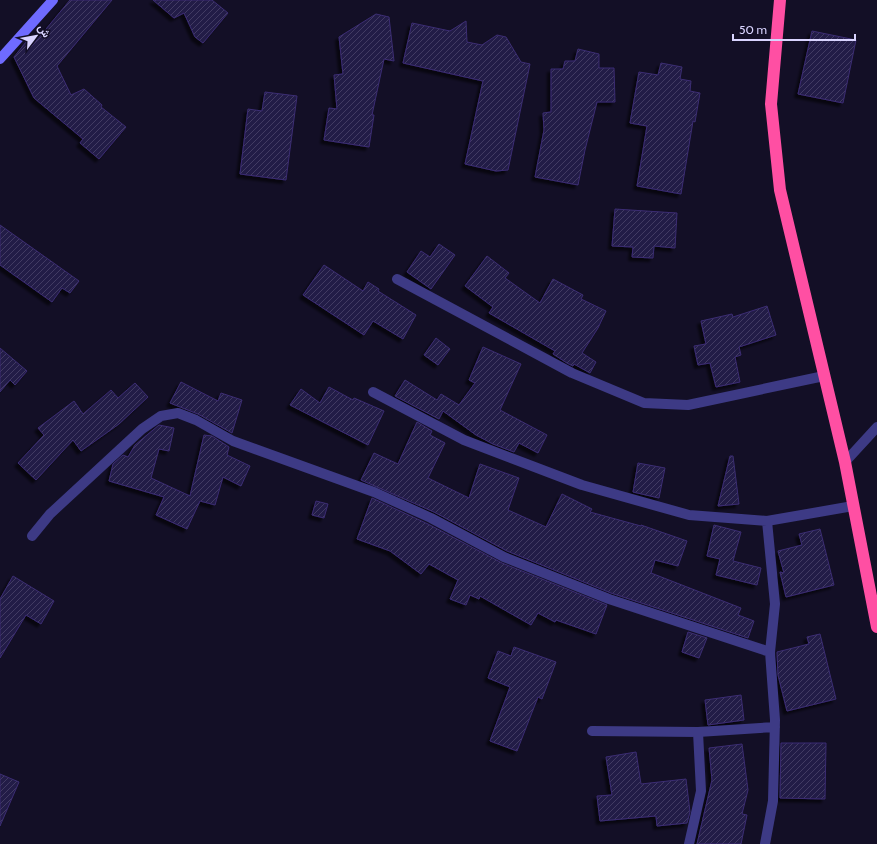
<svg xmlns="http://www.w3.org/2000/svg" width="877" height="844" viewBox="0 0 877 844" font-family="Cabin,Vazirmatn,sans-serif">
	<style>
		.building { fill: url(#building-hatch); stroke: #3b2d73; filter: url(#shadow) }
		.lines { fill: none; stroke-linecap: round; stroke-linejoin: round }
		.street { stroke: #3d3a85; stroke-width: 10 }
		.secondary { stroke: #6f6bff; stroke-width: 10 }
		.highway { stroke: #ff4fa3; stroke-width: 12 }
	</style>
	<defs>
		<pattern id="building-hatch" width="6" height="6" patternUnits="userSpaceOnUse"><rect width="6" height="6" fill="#241b47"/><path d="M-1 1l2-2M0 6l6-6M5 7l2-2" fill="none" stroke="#433b63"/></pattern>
		<filter id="shadow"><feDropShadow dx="-3.5" dy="3.5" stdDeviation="1" flood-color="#0009"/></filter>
	</defs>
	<rect width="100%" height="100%" fill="#130f26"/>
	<path class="building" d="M70 0H112L57 66 71 95 84 89 102 105 101 107 126 127 99 159 80 143 83 139 34 98 14 57 26 42 32 46Z
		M153 0H212L228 13 203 43 195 37 184 13 174 18Z
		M376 14 389 17 394 61 384 59 372 115H374L369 147 324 140 329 108 337 109 334 75 343 74 339 37Z
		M466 21 467 42 482 45 497 35 506 37 521 62 530 64 508 170 496 171 465 164 483 81 403 63 412 23 450 31Z
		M812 31 856 40 843 103 798 94Z
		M578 49 599 54V68H614L615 102H597L585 150 578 185 535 177 544 130 543 113 551 112V69H563L565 61H575Z
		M661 63 682 67 680 79 691 81 690 91 700 93 695 122 693 121 681 194 637 186 647 126 630 123 639 72 658 75Z
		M265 92 297 96 286 180 240 174 248 109 262 111Z
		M615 209 677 213 675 248 654 246 653 258 632 257 633 247 612 246Z
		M0 225 79 281 70 293 62 288 52 302 0 265Z
		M439 244 455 255 431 289 407 272 421 251 430 257Z
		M487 256 509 273 505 278 540 303 553 279 583 295 581 299 606 311 598 328 582 353 596 362 590 373 574 364 573 366 567 363 553 354 555 351 489 313 493 307 465 286Z
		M324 265 363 291 368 282 379 289 378 291 416 315 403 339 373 321 364 335 303 295Z
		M767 306 776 335 739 347 741 355 735 357 740 382 716 387 710 363 698 365 694 346 706 344 701 321 732 314 733 317Z
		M436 338 450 349 438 365 424 355Z
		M483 347 521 364 500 410 547 435 538 453 519 443 514 452 493 444 476 435 443 411 439 419 395 396 405 380 437 400 441 394 459 405 475 383 469 380Z
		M0 348 27 371 15 385 10 380 0 392Z
		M181 382 218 401 221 393 242 400 232 433 198 414 170 403Z
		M135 383 148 397 119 424 81 451 73 440 36 480 18 463 44 435 38 428 74 401 83 414 111 390 118 398Z
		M329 387 353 400 354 398 384 411 368 445 290 405 301 389 320 403Z
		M417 422 432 431 430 435 445 443 428 478 469 498 480 464 519 478 508 510 546 527 562 494 592 509 590 512 641 526V525L687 541 678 566 655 560 651 573 741 608 738 615 754 621 748 638 611 593 507 551 434 512 361 480 374 453 398 464Z
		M159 425 174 428 169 451 159 449 151 478 190 496 204 435 212 436 229 447 227 455 250 466 241 486 223 477 215 505 200 501 187 529 156 515 164 497 109 481 113 464 123 455 128 457 135 445Z
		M730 456H733L739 504 718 506Z
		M638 463 665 468 659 498 633 492Z
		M372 498 428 524 502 563 607 605 596 634 556 620 555 622 538 613 531 625 480 596 479 599 470 595 466 605 450 599 458 580 429 564 421 574 390 551 357 539Z
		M316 501 328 504 324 518 312 515Z
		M714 525 741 532 733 561 761 568 757 585 716 575 720 559 707 556Z
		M820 529 834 585 786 597 780 572 784 573 778 551 802 545 799 534Z
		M13 576 54 601 41 624 26 615 0 658V599Z
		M688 632 707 638 699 658 682 652Z
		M820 634 836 699 787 711 778 675 777 652 809 644 807 637Z
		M514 647 556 662 542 699 538 697 517 751 490 741 510 687 488 678 498 651 511 656Z
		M741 695 744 720 708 725 705 700Z
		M781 743H826L825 799 780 798Z
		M742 744 748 790 742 814 747 815 741 844H697L712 780 709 748Z
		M636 752 641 784 686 779 690 812 687 823 657 826 656 816 600 821 597 796 612 795 606 757Z
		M0 774 19 782 0 826Z"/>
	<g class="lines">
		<path class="street" d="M397 279 572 373 644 403 688 405 824 376
			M373 392 464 440 582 485 689 515 767 521 853 506
			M845 462 877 427
			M32 536 50 514 142 429 161 416 178 413 196 420 233 441 374 492 431 518 504 557 609 599 770 652
			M592 731 698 732 775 727
			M689 844 701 791 698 732
			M765 844 773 801 775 720 770 652 775 604 767 521"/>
		<path class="secondary" d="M0 59 53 0"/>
		<path class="highway" d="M780 0 771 104 780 190 845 462 877 627"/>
	</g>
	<g transform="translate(36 36) rotate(58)" stroke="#130f26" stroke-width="3" paint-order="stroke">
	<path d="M0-3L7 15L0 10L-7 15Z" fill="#d9d4ff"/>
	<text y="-6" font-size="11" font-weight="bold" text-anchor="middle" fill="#d9d4ff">ش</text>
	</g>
	<path d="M733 34v6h122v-6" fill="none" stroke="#d9d4ff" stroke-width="2"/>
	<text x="739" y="34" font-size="12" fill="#d9d4ff" stroke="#130f26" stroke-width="3" paint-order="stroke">50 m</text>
</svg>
